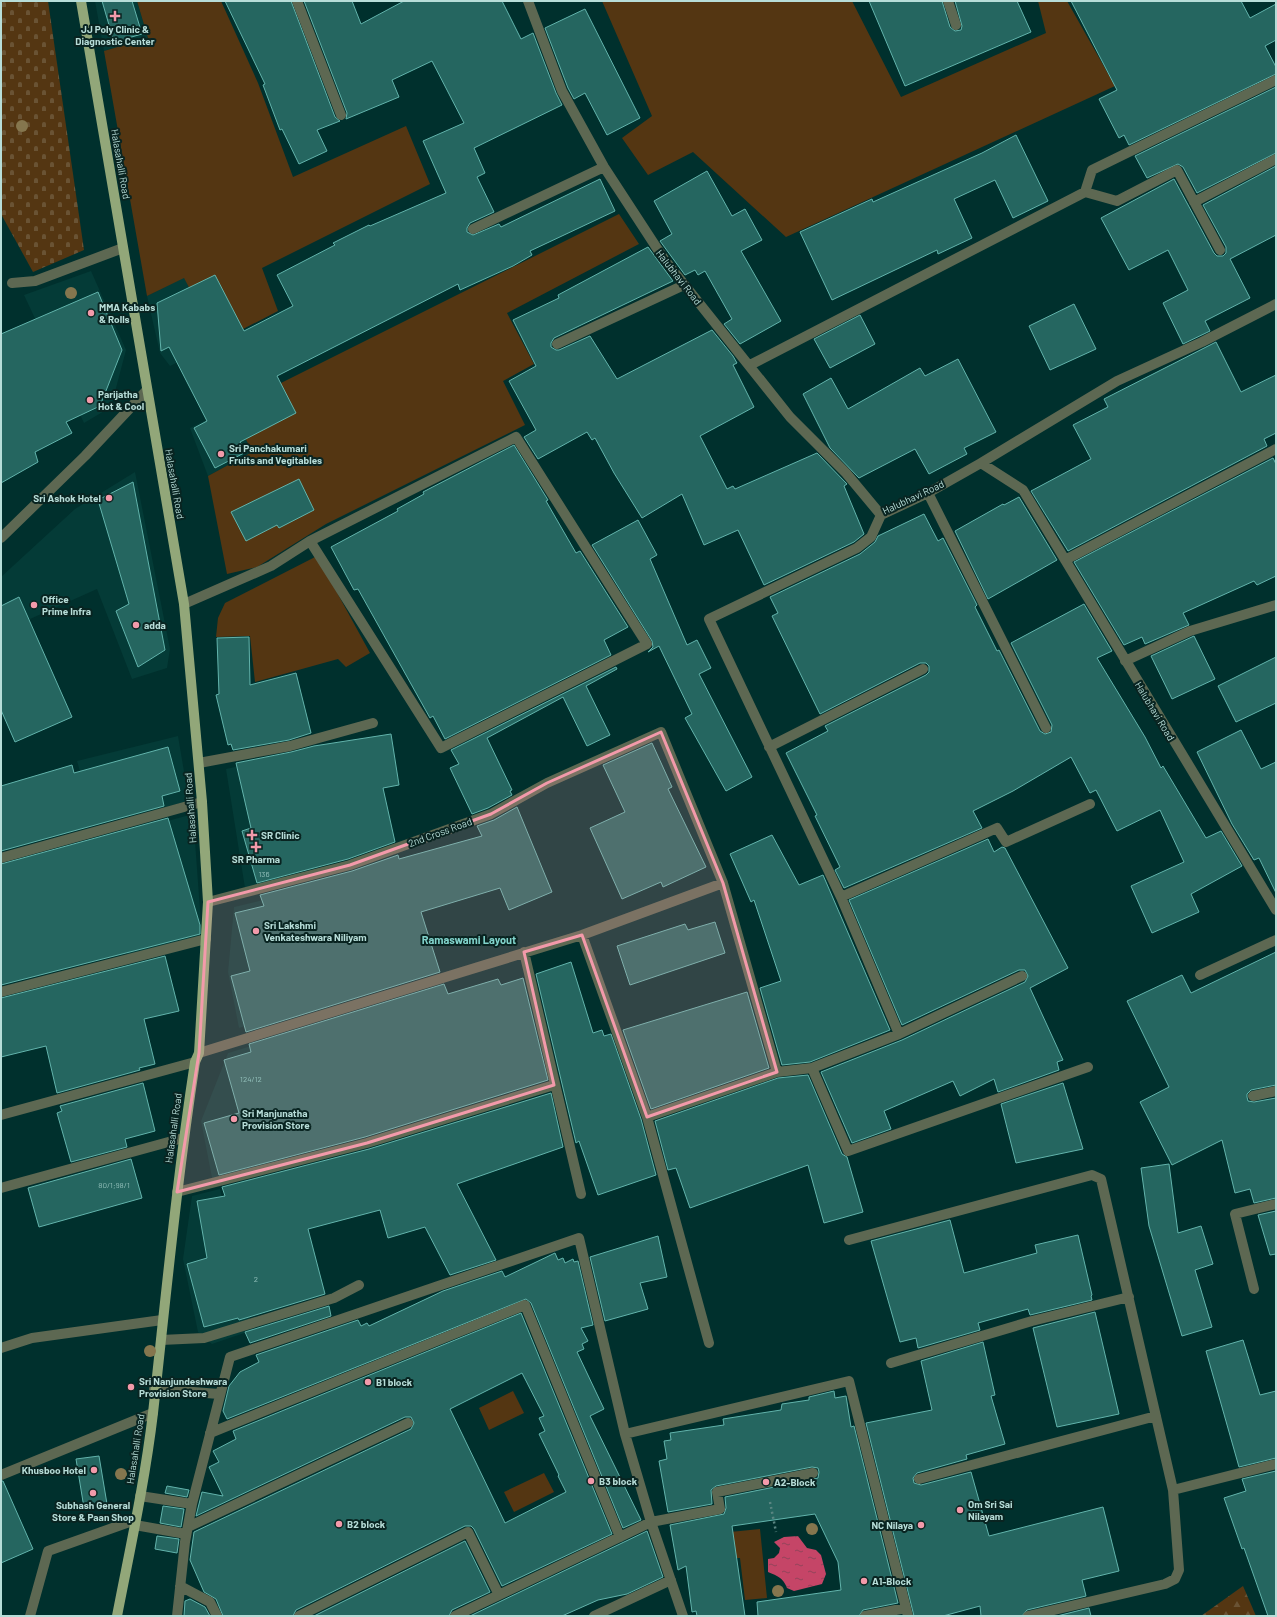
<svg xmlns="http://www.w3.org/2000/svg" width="1277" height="1617" viewBox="0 0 1277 1617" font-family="Barlow,sans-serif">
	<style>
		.built { fill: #043b37 }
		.green { fill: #543612 }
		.forest { fill: url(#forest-firs) }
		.cemetery { fill: url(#cemetery-stones) }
		.water { fill: url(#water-ripples) }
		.building { fill: #256660; stroke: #62b4ac; fill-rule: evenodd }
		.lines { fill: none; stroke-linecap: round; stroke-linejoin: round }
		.path { stroke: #5a8682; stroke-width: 2.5; stroke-dasharray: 2 3; stroke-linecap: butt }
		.minor { stroke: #5d6852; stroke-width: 10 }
		.major { stroke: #92a779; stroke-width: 10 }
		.tree { fill: #85764e }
		.marked { fill: #f39aaa; fill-opacity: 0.2; stroke: #f39aaa; stroke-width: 3; stroke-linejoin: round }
		.poi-dot { fill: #f39aaa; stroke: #092421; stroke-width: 1.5 }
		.labels { text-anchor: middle; stroke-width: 4; stroke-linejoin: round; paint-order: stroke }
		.number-label { font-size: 8px; fill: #92bfba }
		.poi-label { font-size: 10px; font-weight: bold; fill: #b7ddd8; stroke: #092421; text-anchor: start }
		.street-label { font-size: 10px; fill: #b7ddd8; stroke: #092421 }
		.neighbourhood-label { font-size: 11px; font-weight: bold; fill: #81d3cb; stroke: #092421 }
	</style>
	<defs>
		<pattern id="forest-firs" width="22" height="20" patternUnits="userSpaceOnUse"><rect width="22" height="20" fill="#543612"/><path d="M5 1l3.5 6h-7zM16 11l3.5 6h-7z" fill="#6a5334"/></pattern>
		<pattern id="cemetery-stones" width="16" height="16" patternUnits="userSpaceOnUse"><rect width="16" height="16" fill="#543612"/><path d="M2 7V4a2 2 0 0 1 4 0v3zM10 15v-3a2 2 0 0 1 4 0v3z" fill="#6a5334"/></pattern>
		<pattern id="water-ripples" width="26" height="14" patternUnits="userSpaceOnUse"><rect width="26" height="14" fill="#c54567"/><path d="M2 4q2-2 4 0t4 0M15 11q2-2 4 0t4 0" fill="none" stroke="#93445a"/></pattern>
	</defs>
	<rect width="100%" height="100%" fill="#00302d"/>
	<path class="built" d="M95 1H137L148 38 104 51Z
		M91 271 126 350 111 407 84 423 24 295Z
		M184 277 218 342 170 366 160 353 147 296Z
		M231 408 252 452 208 476 190 428Z
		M135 472 170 649 167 668 132 679 97 589 1 632V577L75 509Z
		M178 736 189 801 95 825 77 761Z
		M301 753 267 819 283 878 245 888 226 769Z
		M193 814 202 937 128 957 113 904 117 835Z
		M267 899 318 1006 239 1028 228 972 234 907Z
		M267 1041 271 1103 285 1159 212 1178 201 1121 228 1053Z
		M220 1189 253 1330 212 1344 198 1332 183 1259 192 1196Z"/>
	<path class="green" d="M137 1H221L258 83 293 177 406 126 430 184 262 268 278 311 218 342 184 278 147 296 104 51 148 38Z
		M602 1H852L901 97 1046 33 1038 1H1067L1115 86 786 237 693 152 648 175 622 138 652 116Z
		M619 214 639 244 507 313 534 364 503 381 525 425 326 524 257 567 227 574 208 476 252 452 231 408Z
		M317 556 370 653 346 667 338 659 255 682 250 636 216 637 218 618 225 603Z
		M513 1391 524 1413 489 1430 479 1408Z
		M544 1473 554 1492 514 1512 504 1492Z
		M760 1529 767 1598 745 1600 740 1558H733L730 1532Z"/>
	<path class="forest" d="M1243 1586 1256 1616H1201Z"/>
	<path class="cemetery" d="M1 1H48L84 250 33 272 1 214Z"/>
	<path class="water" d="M798 1536 807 1548 816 1550 821 1555 826 1574 822 1584 794 1591 787 1588C783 1578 778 1576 768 1572V1559L774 1558 779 1553 780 1548 774 1542 784 1537Z"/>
	<path class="building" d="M102 1H132L142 34 114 42Z
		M225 1H291L335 117 340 121 317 130 327 151 299 164 282 129 280 130 263 85 265 84Z
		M304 1H352L361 24 404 1H502L521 39 533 33 556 93 562 105 474 148 485 173 477 177 494 212 470 223 467 228V232L473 235 499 224 501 227 600 179 615 211 530 251 532 255 513 266 460 290 458 284 277 376 296 413 240 442 246 452 215 468 194 428 207 421 169 347 161 351 157 303 215 275 244 331 293 306 277 275 335 245 333 243 369 225 370 226 446 193 423 141 464 123 432 61 392 80 399 97 346 119 347 113Z
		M869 1H942L950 27 955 31 961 30 962 26 955 1H1017L1031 32 905 86Z
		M1071 1H1241L1250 18 1276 4V40L1265 46 1276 67V74L1129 145 1124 135 1119 138 1099 99 1117 90Z
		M585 9 640 118 607 135 585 93 574 99 568 88 545 28Z
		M1276 87V153L1197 193 1183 167 1178 164 1147 178 1135 156Z
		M1016 135 1048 201 1013 218 995 180 954 199 972 238 938 254 937 250 832 300 800 232 872 199 873 202 982 153Z
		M1276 166V235L1230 259 1250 298 1205 321 1210 331 1183 344 1163 303 1188 290 1168 250 1129 270 1101 218 1174 179 1214 253 1217 256H1223L1226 253V247L1203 205Z
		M707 171 732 216 745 209 762 240 741 251 781 321 740 344 724 324 732 319 705 271 698 275 695 270 685 275 660 241 672 234 654 201Z
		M648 247 673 281 554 338 551 343V347L556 350H559L590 336 617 379 712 330 733 356 737 363 733 365 754 407 700 436 727 489 733 486 735 489 817 453 847 484 844 486 864 534 854 542 764 585 738 530 704 545 682 494 642 518 614 473 595 438 592 440 587 432 538 459 524 437 536 430 509 381 536 366 513 320 559 298 558 295Z
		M98 292 122 350 100 406 66 422 72 433 35 452 38 462 1 483V334Z
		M1074 304 1096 349 1050 370 1029 326Z
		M860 315 875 344 830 368 814 339Z
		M1216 342 1241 392 1276 375V433L1264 439 1267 446 1068 551 1031 491 1091 459 1073 425 1108 407 1104 399Z
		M958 359 996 432 964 448 967 454 929 474 915 449 859 478 830 448 803 394 831 378 848 409 920 368 925 376Z
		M514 445 548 500 546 501 576 553 580 551 628 627 604 640 611 655 445 739 433 716 430 718 358 589 354 590 331 547 398 511 397 509 424 494 423 492Z
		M1273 458 1276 464V576L1257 585 1254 581 1183 613 1189 625 1145 644 1142 637 1124 645 1074 562Z
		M299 479 314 510 279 528 277 525 246 541 231 512Z
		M133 482 165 650 138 667 116 611 129 604 98 500Z
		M1019 497 1057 560 988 599 955 531 1003 504 1004 505Z
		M924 514 938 541 943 538 977 605 975 607 997 651 999 650 1040 731 1045 734 1051 732 1052 725 1011 643 1084 604 1112 651 1097 658 1145 737 1161 768 1163 766 1206 838 1221 831 1242 866 1191 894 1199 912 1152 933 1131 886 1184 862 1160 810 1117 831 1096 790 1090 793 1071 757 1013 791 973 811 982 828 844 888 835 870 840 867 815 816 817 815 786 753 828 731 825 726 926 675 929 672V666L926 663H920L820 714 772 616 778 613 770 597 860 554 875 542 878 536Z
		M638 520 657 555 650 559 687 645 697 640 711 668 699 674 752 777 726 791 685 718 692 714 659 646 648 652 653 647 652 641 592 545Z
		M19 597 72 717 15 742 1 710V606Z
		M1194 636 1215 679 1172 699 1151 656Z
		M249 637 250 685 296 673 311 733 289 740 233 750 231 744 228 745 216 695 219 694 217 638Z
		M1276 657V703L1236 722 1218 686Z
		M616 667 617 669 586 686 610 735 587 746 563 697 487 738 512 790 510 791 512 795 488 808 472 814 450 768 459 764 451 750Z
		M1241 730 1261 769 1276 762V893L1259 858 1254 860 1232 824 1197 752Z
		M391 734 399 785 383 788 395 842 348 859 257 883 242 831 251 828 236 763 291 752 314 746Z
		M652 743 672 787 668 789 706 867 663 887 661 882 622 899 590 828 625 812 603 765Z
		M168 747 180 791 162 796 164 806 1 851V786L72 765 74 773Z
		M517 807 552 892 509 910 500 888 421 912 440 972 246 1032 231 976 250 971 235 913 264 906 260 895 352 871 398 855 399 859 482 836 477 826 494 820Z
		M168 818 200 925V934L1 985V864Z
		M772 835 799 885 823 875 890 1030 810 1062 782 1065 760 988 781 981 754 900 751 902 730 854Z
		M988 839 994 852 1002 847 1005 848 1068 968 1030 988 1063 1060 1057 1062 1059 1070 998 1092 994 1079 960 1096 953 1081 884 1111 891 1129 852 1143 821 1072 902 1040 1025 982 1028 976 1025 970H1019L902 1025 849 900Z
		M715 922 725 953 630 985 617 946 685 924 688 930Z
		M1276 952V1085L1251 1090 1247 1094V1097L1248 1101 1254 1102 1276 1098V1198L1254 1203 1250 1189 1235 1193 1222 1140 1172 1165 1140 1102 1169 1087 1127 1001 1182 975 1191 993Z
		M165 956 179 1011 144 1019 155 1064 139 1068 140 1070 57 1093 46 1046 1 1057V998Z
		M571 962 593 1033 602 1030 604 1036 611 1034 641 1119 656 1175 598 1195 579 1141 576 1143 536 974Z
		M523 978 548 1080 365 1137 219 1175 204 1123 239 1113 224 1060 251 1052 249 1044 444 984 448 994 498 979 501 985Z
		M747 992 769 1068 651 1109 623 1030Z
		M808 1075 842 1154 847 1157 863 1212 824 1223 808 1165 690 1208 676 1168 668 1170 655 1121 778 1078Z
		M143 1083 155 1131 125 1139 127 1147 71 1162 57 1113 62 1111 60 1106Z
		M1063 1083 1083 1149 1016 1163 1001 1104Z
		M551 1093 563 1147 457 1184 496 1260 450 1275 425 1227 388 1238 380 1210 308 1229 325 1294 239 1320 238 1318 204 1327 187 1264 207 1258 197 1201 225 1196 222 1187 369 1149Z
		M131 1159 142 1198 39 1227 28 1188Z
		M1169 1164 1178 1233 1201 1226 1213 1264 1195 1270 1212 1327 1182 1336 1149 1226 1141 1168Z
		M1276 1211V1254L1270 1255 1258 1215Z
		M950 1220 964 1273 1037 1253 1035 1245 1078 1235 1092 1295 1091 1296 1092 1300 1030 1315 1028 1309 978 1323 980 1330 918 1348 916 1338 900 1342 871 1241Z
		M658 1236 667 1277 640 1283 648 1309 605 1321 590 1257Z
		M555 1253 558 1260 563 1258 565 1263 573 1259 574 1262 578 1261 593 1325 581 1328 588 1341 582 1344 584 1349 577 1352 604 1409 590 1416 641 1520 623 1528 531 1303 526 1299 227 1419 223 1411 229 1386 240 1372 259 1362 256 1355 358 1320 361 1326 367 1323 369 1326 443 1291 502 1271 505 1277Z
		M329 1306 331 1316 250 1343 245 1332Z
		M1095 1312 1119 1414 1057 1427 1033 1328Z
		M521 1313 612 1534 502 1586 474 1529 471 1526H465L296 1610 293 1616H223L216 1599 204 1592 190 1560 194 1532 411 1429 414 1423 411 1417H405L196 1516 202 1492 223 1496 209 1467 219 1462 213 1451 236 1439 233 1431ZM522 1373 544 1416 539 1418 545 1431 539 1434 559 1475 558 1476 566 1492 505 1523 450 1409Z
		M1243 1340 1260 1395 1276 1391V1458L1239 1467 1206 1351Z
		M983 1342 995 1395 991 1396 1005 1444 966 1455 967 1459 917 1473 913 1478 914 1483 921 1485 971 1472 989 1536 1103 1507 1119 1571 1082 1580 1086 1596 1027 1610 1022 1616H981L980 1606 943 1616H914L866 1423 932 1410 921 1361Z
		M834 1391 835 1398 846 1396 851 1427 854 1426 898 1603 863 1610 859 1616H758L757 1602 841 1590 838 1562 815 1514 732 1526 745 1616H697L696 1611 692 1612 686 1566 678 1570 670 1525 724 1514 726 1508 725 1497 814 1479 818 1478 819 1472 818 1468 812 1467 716 1486 711 1490 712 1504 668 1512 659 1461 667 1459 664 1441 671 1440 670 1433 724 1425 723 1419 781 1410 782 1404 809 1400V1397Z
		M99 1456 107 1504 84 1508 76 1459Z
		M1276 1471V1616H1268L1244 1548 1242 1549 1224 1498 1246 1491 1242 1479Z
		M1 1481H3L33 1549 1 1563Z
		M167 1486 189 1490 187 1497 165 1493Z
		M163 1506 184 1509 181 1527 160 1523Z
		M647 1531 663 1577 627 1594 598 1600 562 1616H470Z
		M157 1536 179 1539 177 1553 155 1549Z
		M465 1541 490 1592 452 1610 449 1616H314Z
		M190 1599 205 1607 210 1616H184L185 1601Z
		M1089 1608 1091 1616H1057Z"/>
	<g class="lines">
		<path class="path" d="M770 1502 776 1532"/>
		<path class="minor" d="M297 1 341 115
			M528 1 562 91 604 167 664 259 790 417 846 473 881 515 928 493 981 463 1023 490 1276 910
			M948 1 956 25
			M1085 192 1117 201 1177 170 1220 250
			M1194 202 1276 159
			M473 229 604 167
			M12 283 35 281 123 248
			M557 344 684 285
			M750 365 1085 192 1092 170 1276 80
			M981 463 1117 381 1202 342 1276 304
			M928 493 1046 728
			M881 515 871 537 857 548 709 619 841 897 899 1034
			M1 538 85 456 147 390
			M1065 560 1276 449
			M184 604 271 566 310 541 516 437 647 644 441 748 310 541
			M1125 661 1190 631 1276 605
			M769 747 923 669
			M199 763 290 746 373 723
			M1 858 202 802
			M841 897 997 828 1006 842 1090 804
			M208 902 350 865 491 814 547 783 661 732 723 883
			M582 935 647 1117 709 1343
			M524 952 581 1194
			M1200 975 1276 940
			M1 992 206 939
			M199 1053 582 935 723 883 777 1072
			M812 1068 848 1151 1088 1067
			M1253 1096 1276 1091
			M1 1115 195 1062
			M647 1117 777 1072 812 1068 899 1034 1022 976
			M1 1188 183 1138
			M177 1192 367 1143 554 1085
			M849 1240 1092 1175 1101 1179 1173 1490 1179 1570 1175 1579 1165 1584 1028 1616
			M1254 1289 1235 1214 1276 1204
			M161 1340 204 1338 334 1298 359 1285
			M1 1348 32 1338 162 1320
			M891 1363 1032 1321 1129 1297
			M154 1389 219 1394
			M210 1433 525 1305 620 1537
			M625 1434 849 1381 908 1616
			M1 1475 153 1413
			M919 1479 1156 1416
			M1173 1490 1276 1464
			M140 1496 192 1504
			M135 1525 186 1534
			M188 1527 408 1423
			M180 1586 210 1602 217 1616
			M30 1616 48 1551 135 1520
			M177 1616 185 1542 192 1504 230 1357 579 1238 625 1434 651 1522 683 1616
			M299 1616 468 1532 499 1595
			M455 1616 651 1522 720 1509 717 1492 813 1473
			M594 1616 671 1580
			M865 1616 906 1608"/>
		<path class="major" d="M81 1 184 604 202 802 208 902 199 1053 195 1062C177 1179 166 1296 153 1413 145 1481 130 1549 117 1616"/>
	</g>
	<g class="tree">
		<circle cx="22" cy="126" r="6"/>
		<circle cx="71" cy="293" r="6"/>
		<circle cx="150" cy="1351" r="6"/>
		<circle cx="121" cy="1474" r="6"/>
		<circle cx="812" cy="1529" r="6"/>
		<circle cx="778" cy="1591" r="6"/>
	</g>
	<path class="marked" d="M661 732 723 883 777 1072 647 1117 582 935 524 952 554 1085 367 1143 177 1192 199 1053 208 902 350 865 491 814 547 783Z"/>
	<g class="poi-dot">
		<path d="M113 10h4v4h4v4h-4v4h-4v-4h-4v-4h4z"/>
		<circle cx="91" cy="313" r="4"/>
		<circle cx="90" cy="400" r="4"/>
		<circle cx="221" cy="454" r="4"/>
		<circle cx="109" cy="498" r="4"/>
		<circle cx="34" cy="605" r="4"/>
		<circle cx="136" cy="625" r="4"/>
		<path d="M250 829h4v4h4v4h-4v4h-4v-4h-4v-4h4z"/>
		<path d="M254 841h4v4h4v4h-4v4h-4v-4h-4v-4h4z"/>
		<circle cx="256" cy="931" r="4"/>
		<circle cx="234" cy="1119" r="4"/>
		<circle cx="368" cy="1382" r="4"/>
		<circle cx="131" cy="1387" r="4"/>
		<circle cx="94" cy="1470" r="4"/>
		<circle cx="591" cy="1481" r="4"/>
		<circle cx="766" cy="1482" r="4"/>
		<circle cx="93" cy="1493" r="4"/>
		<circle cx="960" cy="1510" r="4"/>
		<circle cx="339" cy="1524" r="4"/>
		<circle cx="921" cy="1525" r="4"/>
		<circle cx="864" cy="1581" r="4"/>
	</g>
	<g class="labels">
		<g class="number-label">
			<text x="264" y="877">136</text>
			<text x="251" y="1082">124/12</text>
			<text x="114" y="1188">80/1;98/1</text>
			<text x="256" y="1282">2</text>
		</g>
		<g class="poi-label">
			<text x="115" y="33" text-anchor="middle">JJ Poly Clinic &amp;<tspan x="115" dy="12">Diagnostic Center</tspan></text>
			<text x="99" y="311">MMA Kababs<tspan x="99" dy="12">&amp; Rolls</tspan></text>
			<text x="98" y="398">Parijatha<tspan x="98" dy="12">Hot &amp; Cool</tspan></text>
			<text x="229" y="452">Sri Panchakumari<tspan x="229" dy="12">Fruits and Vegitables</tspan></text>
			<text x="101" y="502" text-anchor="end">Sri Ashok Hotel</text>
			<text x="42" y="603">Office<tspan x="42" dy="12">Prime Infra</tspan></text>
			<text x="144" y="629">adda</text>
			<text x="261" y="839">SR Clinic</text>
			<text x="256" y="863" text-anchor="middle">SR Pharma</text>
			<text x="264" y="929">Sri Lakshmi<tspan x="264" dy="12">Venkateshwara Niliyam</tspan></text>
			<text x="242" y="1117">Sri Manjunatha<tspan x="242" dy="12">Provision Store</tspan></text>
			<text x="139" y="1385">Sri Nanjundeshwara<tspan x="139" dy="12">Provision Store</tspan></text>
			<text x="376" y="1386">B1 block</text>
			<text x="86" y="1474" text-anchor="end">Khusboo Hotel</text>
			<text x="599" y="1485">B3 block</text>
			<text x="774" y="1486">A2-Block</text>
			<text x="968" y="1508">Om Sri Sai<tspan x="968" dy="12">Nilayam</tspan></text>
			<text x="93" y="1509" text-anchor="middle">Subhash General<tspan x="93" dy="12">Store &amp; Paan Shop</tspan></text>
			<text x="347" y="1528">B2 block</text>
			<text x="913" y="1529" text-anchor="end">NC Nilaya</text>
			<text x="872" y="1585">A1-Block</text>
		</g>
		<g class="street-label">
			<text transform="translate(121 164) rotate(80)" y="4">Halasahalli Road</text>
			<text transform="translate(679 277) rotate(52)" y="4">Halubhavi Road</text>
			<text transform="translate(175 484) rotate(80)" y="4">Halasahalli Road</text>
			<text transform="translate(913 497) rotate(-25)" y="4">Halubhavi Road</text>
			<text transform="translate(1155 711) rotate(59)" y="4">Halubhavi Road</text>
			<text transform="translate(190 808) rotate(-94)" y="4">Halasahalli Road</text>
			<text transform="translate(440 832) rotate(-20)" y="4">2nd Cross Road</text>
			<text transform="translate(173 1128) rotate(-82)" y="4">Halasahalli Road</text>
			<text transform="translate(135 1449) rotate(-81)" y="4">Halasahalli Road</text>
		</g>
		<g class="neighbourhood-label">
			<text x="469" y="944">Ramaswami Layout</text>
		</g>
	</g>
	<rect width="1277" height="1617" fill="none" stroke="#b7ddd8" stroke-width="4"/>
</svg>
